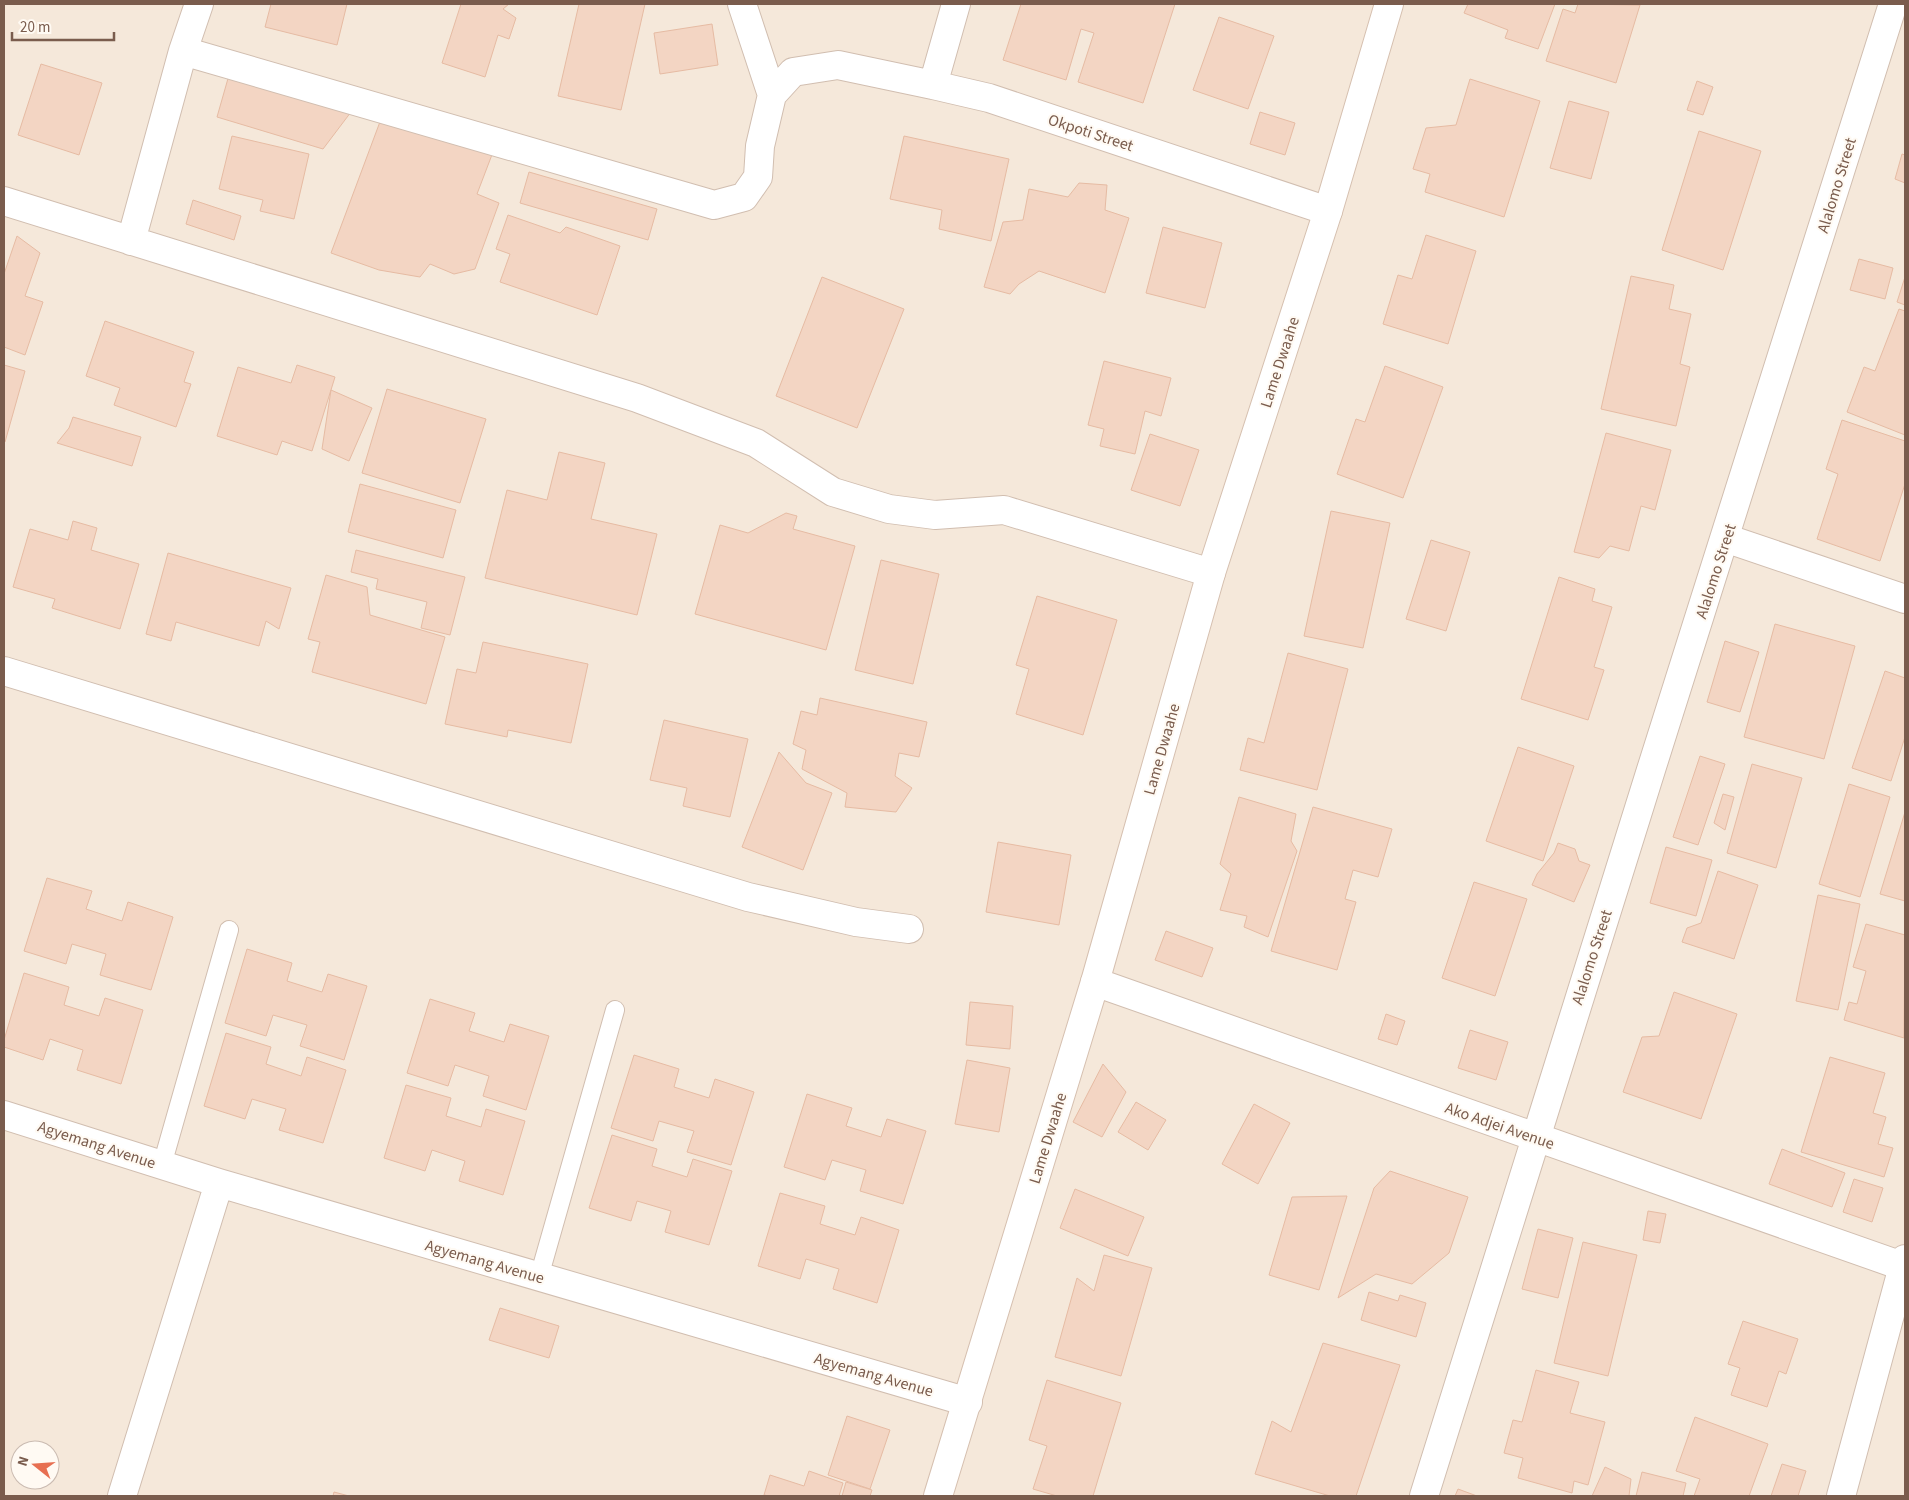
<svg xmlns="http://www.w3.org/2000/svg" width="1909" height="1500" viewBox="0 0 1909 1500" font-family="'Source Sans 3',sans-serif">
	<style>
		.residential { fill: #f5e8da; fill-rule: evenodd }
		.building { fill: #f3d5c3; stroke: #e6bba3 }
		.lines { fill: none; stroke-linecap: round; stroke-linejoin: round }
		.lane-casing { stroke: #d1beb0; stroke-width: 20 }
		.street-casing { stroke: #d1beb0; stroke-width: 30 }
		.secondary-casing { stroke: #d6c0b0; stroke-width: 30 }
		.lane { stroke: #fff; stroke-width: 18 }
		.street { stroke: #fff; stroke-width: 28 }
		.secondary { stroke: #fff; stroke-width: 28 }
		.labels { text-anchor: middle; stroke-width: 4; stroke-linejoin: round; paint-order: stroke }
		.street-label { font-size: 16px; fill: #7a5c4d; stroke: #fffaf3 }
	</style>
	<rect width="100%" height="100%" fill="#fdf6ec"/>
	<path class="residential" d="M4 4H1905V1496H4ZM20 1450H50V1480H20Z"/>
	<path class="building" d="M271 4H347L337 45 265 27Z
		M461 4H509L503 9 516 18 509 39 498 35 485 77 442 63Z
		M579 4H645L621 110 558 96Z
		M1021 4H1175L1143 103 1078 82 1094 33 1081 29 1066 80 1003 60Z
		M1468 4H1555L1538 49 1505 38 1508 30 1464 13Z
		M1578 4 1640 5 1616 83 1546 61 1563 9 1575 13Z
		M1219 17 1274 36 1248 109 1193 90Z
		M712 24 718 65 660 74 654 33Z
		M41 64 102 83 79 155 18 135Z
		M229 75 351 112 323 149 217 117Z
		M1470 79 1540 101 1504 217 1425 192 1430 174 1413 169 1426 128 1456 125Z
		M1697 81 1713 87 1703 115 1687 110Z
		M1569 101 1609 112 1591 179 1550 168Z
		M384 111 493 152 477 194 499 203 475 269 454 274 430 264 420 277 379 270 331 253Z
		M1260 112 1295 123 1285 155 1250 144Z
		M1699 131 1761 151 1723 270 1662 250Z
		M232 136 309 154 294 219 260 211 263 200 219 189Z
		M904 136 1009 159 991 241 939 229 942 210 890 199Z
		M1902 154 1905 155V183L1895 179Z
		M529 172 657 209 648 240 520 203Z
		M1079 183 1107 185 1105 210 1129 218 1105 293 1039 271 1019 284 1010 294 984 287 1003 222 1023 220 1029 189 1068 197Z
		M193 200 241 216 234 240 186 224Z
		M508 215 560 233 566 227 620 246 597 315 500 282 510 254 496 249Z
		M1163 227 1222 243 1205 308 1146 293Z
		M1426 235 1476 251 1448 344 1383 324 1398 275 1412 279Z
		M17 236 40 253 25 296 43 302 25 355 4 347V274Z
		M1859 259 1893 268 1885 299 1850 290Z
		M1631 276 1674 285 1669 309 1691 314 1680 364 1690 367 1676 426 1601 409Z
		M822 277 904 309 857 428 776 396Z
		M1905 277V305L1897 302Z
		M1899 309 1905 311V435L1847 412 1864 367 1875 371Z
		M105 321 194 352 184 382 191 384 176 427 114 405 120 388 86 376Z
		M1104 361 1171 378 1161 416 1145 411 1135 454 1100 446 1104 429 1088 425Z
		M4 365 25 371 5 442H4Z
		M297 365 335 377 312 451 282 441 277 455 217 436 238 367 291 383Z
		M1385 366 1443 387 1403 498 1337 474 1356 419 1365 422Z
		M387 389 486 419 460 503 362 473Z
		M331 390 372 408 349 461 322 449Z
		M73 417 141 437 132 466 57 443 69 428Z
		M1842 420 1905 441V484L1880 561 1817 539 1838 474 1826 469Z
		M1606 433 1671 450 1655 510 1641 506 1629 551 1610 546 1599 558 1574 552Z
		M1150 434 1199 450 1180 506 1131 490Z
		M559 452 605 463 591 519 657 534 637 615 485 578 507 490 547 500Z
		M360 484 456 510 443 558 348 532Z
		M1331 511 1390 523 1363 648 1304 636Z
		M786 513 797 516 793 529 855 546 826 650 695 614 720 525 748 533Z
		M73 521 97 528 91 550 139 564 120 629 52 608 55 599 13 587 30 529 68 540Z
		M1431 540 1470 552 1446 631 1406 619Z
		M356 550 465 577 450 635 421 628 427 602 376 589 378 579 351 572Z
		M168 553 291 588 279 629 266 621 259 646 176 622 171 641 146 634Z
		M881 560 939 574 913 684 855 670Z
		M326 575 367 587 370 615 445 637 426 704 312 672 320 642 308 639Z
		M1559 577 1595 589 1592 601 1612 607 1594 667 1604 670 1588 720 1521 699Z
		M1037 596 1117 620 1083 735 1016 714 1029 669 1016 665Z
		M1775 624 1855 646 1824 759 1744 737Z
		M1725 641 1759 652 1740 712 1707 702Z
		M483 642 588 664 571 743 508 730 507 737 445 724 457 669 476 673Z
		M1288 653 1348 669 1317 790 1240 770 1248 738 1264 743Z
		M1885 671 1905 678V737L1891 781 1852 768Z
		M820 698 927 722 919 757 899 753 895 776 912 788 896 812 845 807 847 793 802 769 806 750 793 744 801 711 817 715Z
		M664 720 748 739 730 817 683 806 687 788 650 780Z
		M1518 747 1574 766 1543 861 1486 841Z
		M779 752 806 783 832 793 803 870 742 847Z
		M1700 756 1725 764 1698 845 1673 837Z
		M1752 764 1802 778 1776 868 1727 853Z
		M1849 784 1890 797 1860 897 1819 884Z
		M1723 794 1734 797 1725 830 1714 823Z
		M1239 797 1296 814 1291 841 1297 851 1268 937 1244 927 1247 916 1220 910 1231 874 1220 864Z
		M1313 807 1392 829 1378 877 1353 870 1345 899 1356 902 1337 970 1271 951Z
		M1905 812V901L1880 894Z
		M998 842 1071 855 1059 925 986 912Z
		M1558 843 1575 849 1579 861 1590 865 1574 902 1532 885 1537 874 1554 853Z
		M1666 847 1712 860 1696 916 1650 903Z
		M1718 871 1758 885 1734 959 1682 942 1687 928 1701 923Z
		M47 878 92 891 86 909 122 921 128 902 173 917 151 990 100 975 106 954 72 944 66 964 24 951Z
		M1474 882 1527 899 1495 996 1442 978Z
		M1818 895 1860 904 1838 1010 1796 1001Z
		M1866 924 1905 935 1904 1038 1844 1020 1849 1002 1857 1004 1866 971 1853 967Z
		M1166 931 1213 948 1202 977 1155 960Z
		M247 949 292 963 287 981 322 992 328 974 367 986 344 1060 300 1046 307 1025 273 1015 266 1036 225 1023Z
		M24 973 69 987 64 1005 99 1016 105 998 143 1010 121 1084 77 1070 83 1050 50 1039 43 1060 4 1047V1040Z
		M1674 992 1737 1014 1701 1119 1623 1092 1642 1037 1659 1036Z
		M430 999 475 1013 469 1031 504 1042 510 1024 549 1036 526 1110 483 1096 489 1076 455 1065 448 1086 407 1073Z
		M970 1002 1013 1006 1010 1049 966 1045Z
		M1386 1014 1405 1021 1397 1045 1378 1039Z
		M1470 1030 1508 1042 1496 1080 1458 1068Z
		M226 1033 271 1047 266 1064 301 1076 307 1057 346 1070 323 1143 279 1130 286 1109 252 1099 245 1119 204 1106Z
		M634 1055 679 1069 674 1087 709 1098 715 1079 754 1092 731 1165 687 1152 694 1131 659 1121 653 1141 611 1128Z
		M1830 1057 1885 1073 1873 1113 1886 1117 1878 1144 1893 1148 1884 1177 1801 1152Z
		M967 1060 1010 1068 999 1132 955 1124Z
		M1103 1064 1126 1092 1102 1137 1073 1122Z
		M406 1085 451 1098 446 1116 481 1127 486 1109 525 1121 503 1195 459 1181 465 1161 432 1150 425 1171 384 1158Z
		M807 1094 852 1108 846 1126 881 1137 887 1119 926 1131 903 1204 860 1191 866 1170 832 1160 825 1180 784 1167Z
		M1136 1102 1166 1120 1148 1150 1118 1132Z
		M1254 1104 1290 1123 1258 1184 1222 1164Z
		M612 1135 657 1149 652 1166 687 1177 693 1159 732 1171 709 1245 665 1232 671 1211 637 1201 631 1221 589 1208Z
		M1782 1149 1845 1173 1832 1207 1769 1184Z
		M1390 1171 1468 1197 1449 1253 1412 1284 1376 1274 1338 1298 1374 1188Z
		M1854 1179 1883 1188 1872 1222 1843 1212Z
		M1075 1189 1144 1217 1128 1256 1060 1228Z
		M780 1193 825 1206 820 1224 855 1235 861 1217 899 1230 877 1303 833 1289 839 1269 806 1259 800 1279 758 1266Z
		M1347 1196 1319 1290 1269 1275 1292 1197Z
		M1648 1211 1666 1214 1660 1243 1643 1240Z
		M1538 1229 1573 1238 1558 1298 1522 1289Z
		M1583 1242 1637 1255 1608 1376 1554 1363Z
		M1104 1255 1152 1268 1121 1376 1055 1357 1077 1278 1094 1291Z
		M1369 1292 1398 1301 1400 1295 1426 1303 1416 1337 1361 1320Z
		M500 1308 559 1326 549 1358 489 1340Z
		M1743 1321 1798 1339 1786 1374 1779 1371 1767 1407 1731 1395 1740 1368 1728 1364Z
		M1323 1343 1400 1365 1356 1496H1330L1255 1474 1272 1421 1291 1432Z
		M1536 1370 1579 1382 1570 1413 1605 1422 1588 1485 1574 1481 1572 1493 1518 1478 1523 1458 1504 1453 1513 1420 1522 1422Z
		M1047 1380 1121 1403 1093 1496H1057L1033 1489 1047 1446 1029 1440Z
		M847 1416 890 1430 870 1489 828 1475Z
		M1695 1417 1768 1444 1749 1496H1694L1700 1479 1676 1471Z
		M1782 1464 1806 1471 1798 1496H1771Z
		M1605 1467 1631 1479 1629 1496H1592Z
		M809 1471 843 1483 839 1496H769L764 1495 770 1475 804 1486Z
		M1642 1472 1686 1483 1683 1496H1636Z
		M846 1482 872 1490 870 1496H842Z
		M1458 1489 1477 1496H1455Z
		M334 1492 349 1496H333Z"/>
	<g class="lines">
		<g class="lane-casing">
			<path id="lane" d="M162 1165 229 930
				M539 1277 615 1010"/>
		</g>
		<g class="street-casing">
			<path id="street" d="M742 4 772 95
				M956 4 933 85 989 98 1328 211
				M183 51 714 205 744 197 758 177 760 146 772 95 793 72 838 65 933 85
				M4 201 637 398 756 443 833 492 889 509 935 515 1004 510 1211 573
				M131 241 183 51 199 4
				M1725 538 1905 599
				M4 671 748 897 856 922 909 929
				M1095 982 1905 1267
				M4 1115 219 1183 968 1402
				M122 1496 219 1183
				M1424 1496C1577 998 1737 501 1893 4
				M1841 1496 1905 1259"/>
		</g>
		<g class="secondary-casing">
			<path id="secondary" d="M938 1496 1095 982 1211 573 1328 211 1389 4"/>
		</g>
		<use href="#lane" class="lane"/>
		<use href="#street" class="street"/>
		<use href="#secondary" class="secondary"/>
	</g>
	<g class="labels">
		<g class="street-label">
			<text transform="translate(1091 132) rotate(18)" y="6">Okpoti Street</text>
			<text transform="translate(1836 185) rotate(-73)" y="6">Alalomo Street</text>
			<text transform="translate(1279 362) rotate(-72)" y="6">Lame Dwaahe</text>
			<text transform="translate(1715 571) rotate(-72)" y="6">Alalomo Street</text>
			<text transform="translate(1161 749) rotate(-74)" y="6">Lame Dwaahe</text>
			<text transform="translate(1591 957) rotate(-72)" y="6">Alalomo Street</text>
			<text transform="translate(1500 1125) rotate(19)" y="6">Ako Adjei Avenue</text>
			<text transform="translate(1047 1138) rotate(-73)" y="6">Lame Dwaahe</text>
			<text transform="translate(97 1144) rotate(18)" y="6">Agyemang Avenue</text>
			<text transform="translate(485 1261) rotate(16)" y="6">Agyemang Avenue</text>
			<text transform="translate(874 1374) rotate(16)" y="6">Agyemang Avenue</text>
		</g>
	</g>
	<rect width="1909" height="1500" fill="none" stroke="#7a5c4d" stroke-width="10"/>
	<g transform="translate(35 1465) rotate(287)"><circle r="24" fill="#fffaf3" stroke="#cabbb1"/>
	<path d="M0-4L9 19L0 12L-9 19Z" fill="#e76f51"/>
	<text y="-8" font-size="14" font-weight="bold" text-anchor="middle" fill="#7a5c4d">N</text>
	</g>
	<path d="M12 32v8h102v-8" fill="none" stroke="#7a5c4d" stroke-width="2.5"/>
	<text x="20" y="32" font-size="15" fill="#7a5c4d" stroke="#fffaf3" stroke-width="4" paint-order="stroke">20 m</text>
</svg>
